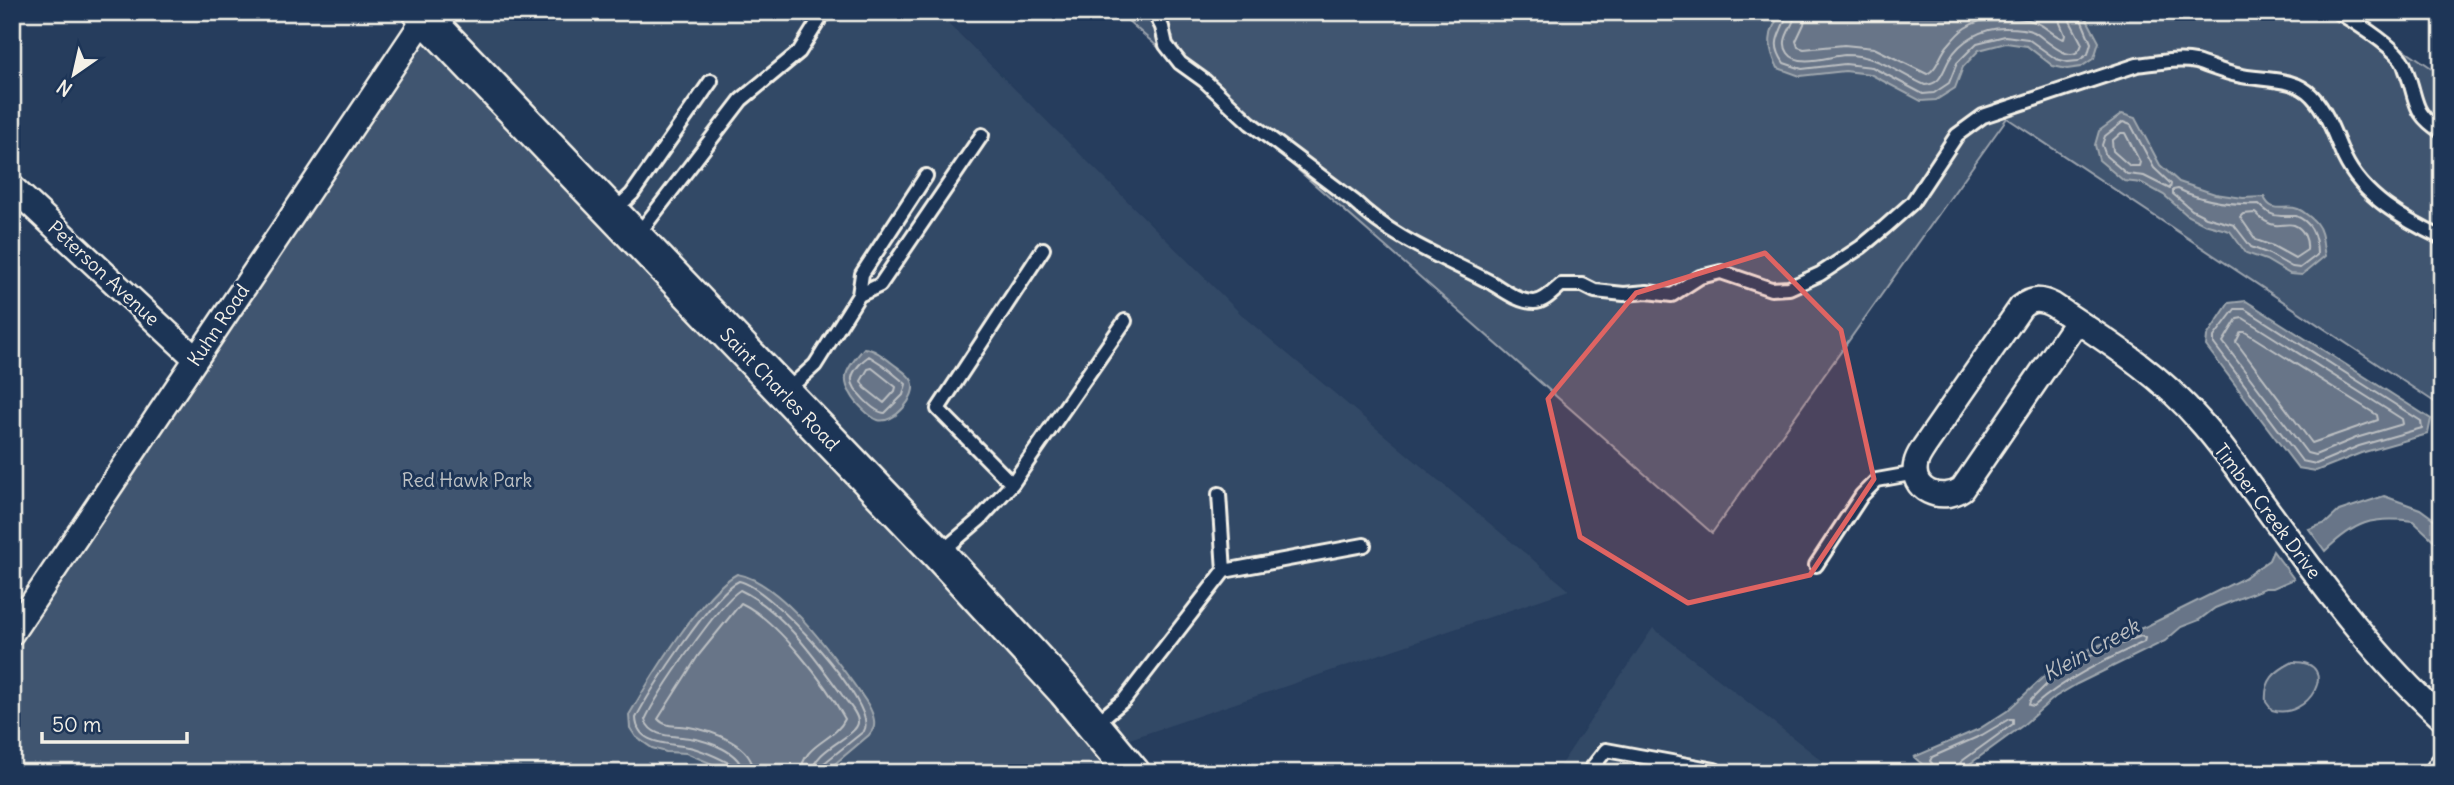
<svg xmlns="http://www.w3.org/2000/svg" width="2454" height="785" viewBox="0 0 2454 785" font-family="Delius,sans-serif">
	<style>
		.built { fill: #334966 }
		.green { fill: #40546f; stroke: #9aa2ac; stroke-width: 2 }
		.water { fill: #677588; stroke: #9fa7ae; stroke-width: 2 }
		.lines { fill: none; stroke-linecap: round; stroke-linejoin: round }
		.shore { stroke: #bcbfc2; stroke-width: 2 }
		.stream { stroke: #9fa7ae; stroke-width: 6 }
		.lane-casing { stroke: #f4f1e8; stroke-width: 18 }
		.street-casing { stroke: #f4f1e8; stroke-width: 28 }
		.secondary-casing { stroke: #f4f1e8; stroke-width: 38 }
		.lane { stroke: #1d3557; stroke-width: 12 }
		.street { stroke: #1d3557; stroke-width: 23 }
		.secondary { stroke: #1d3557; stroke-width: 33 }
		.marked { fill: #df6462; fill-opacity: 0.2; stroke: #df6462; stroke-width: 5; stroke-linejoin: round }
		.labels { text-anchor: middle; stroke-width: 6; stroke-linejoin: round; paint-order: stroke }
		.street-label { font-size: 19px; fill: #f4f1e8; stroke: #1d3557 }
		.park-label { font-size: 19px; fill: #bec2c4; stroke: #1d3557 }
		.water-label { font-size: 21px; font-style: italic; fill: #bcbfc2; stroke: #1d3557 }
	</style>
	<rect width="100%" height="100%" fill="#263d5d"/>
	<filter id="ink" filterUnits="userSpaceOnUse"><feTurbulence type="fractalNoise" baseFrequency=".0143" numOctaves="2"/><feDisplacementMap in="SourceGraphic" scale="14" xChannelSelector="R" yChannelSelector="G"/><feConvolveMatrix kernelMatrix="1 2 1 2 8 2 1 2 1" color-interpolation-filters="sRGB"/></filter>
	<g filter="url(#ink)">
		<path class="built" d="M429 12H937L1246 319 1569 590 1121 742Z
			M1653 628 1838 773H1555Z"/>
		<path class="green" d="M1118 12H2349L2442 75V407L2007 118 1712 533Z
			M425 14 1133 773H12V638Z
			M2293 662C2343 661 2308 722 2272 710L2266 702C2264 680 2275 671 2293 662Z"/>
		<path class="water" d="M1782 12H2083L2099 42 2094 58 2081 67 2067 69 2053 66 2027 46 2006 43 1979 50 1963 67 1955 88 1936 100 1921 101 1870 74 1845 71 1800 76 1778 68C1767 47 1767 32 1782 12Z
			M2122 114 2135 118 2160 165 2179 182 2215 194 2243 198 2264 197C2272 215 2284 204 2298 209 2303 211 2313 219 2316 223 2324 233 2322 244 2325 256L2302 275 2290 274 2266 260 2246 253 2230 231 2204 224 2188 216 2164 195 2142 183 2124 181 2099 160 2095 145 2099 131Z
			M2246 301 2431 419 2428 434 2361 453 2316 471 2298 468 2206 346 2207 336 2229 303Z
			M864 348C875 349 884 357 892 363 898 368 909 374 912 381 919 396 893 425 878 420 869 417 855 402 851 394 838 375 852 363 864 348Z
			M2384 496 2420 509 2442 525V548L2413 521C2371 516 2355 522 2325 551L2309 529 2326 523 2339 511Z
			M2273 551 2294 579 2273 588H2265L2215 608 2199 620 2181 627 2165 641 2077 684 2055 697 2022 726 1967 766 1961 773H1932L1914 757 1979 729 2007 711 2051 670 2087 650 2147 626 2244 578 2269 560Z
			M737 574C779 581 829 650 853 683 861 695 876 711 874 726 874 729 871 732 869 735L824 773H734L686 753 666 752 652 748 636 737 630 728 629 715C649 680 703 591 737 574Z"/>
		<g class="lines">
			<path class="shore" d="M1787 12C1783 35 1768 39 1784 63L1802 69 1845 64 1872 67 1923 94 1934 93 1949 83 1957 63 1977 43 2005 36 2028 39 2056 59 2068 62 2078 61 2088 54 2091 43 2078 12
				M1796 12C1795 26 1778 39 1788 53 1798 68 1830 56 1845 55 1879 55 1895 72 1925 85 1941 84 1942 73 1949 60 1960 40 1984 27 2007 28 2015 28 2027 29 2034 32 2045 38 2074 70 2082 44L2070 21 2069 12
				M1806 12 1804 24 1796 41 1798 47 1804 49 1844 45 1874 48 1927 74C1938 69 1940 53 1949 44 1954 38 1959 32 1965 28 1983 16 2015 14 2035 22 2046 26 2053 36 2064 39L2065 35 2060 23 2058 12
				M2123 122 2131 125 2154 168 2171 184 2170 189 2144 176 2127 174 2106 156 2102 145 2105 136Z
				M2121 133H2125L2140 162 2139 166H2130L2113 151 2112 141Z
				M2178 189C2202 201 2232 205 2259 204 2267 212 2272 217 2284 216 2285 216 2294 216 2296 216 2313 222 2317 240 2317 255L2300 268 2292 267 2269 254 2251 247 2234 225 2206 217 2192 210 2173 194V190Z
				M2255 213C2261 219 2267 224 2275 225 2281 226 2288 223 2294 225 2304 229 2308 240 2307 250L2295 258 2273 246 2256 240 2240 217 2243 214Z
				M2235 309H2245L2421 421 2422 428 2359 446 2316 464 2302 461 2214 344V337Z
				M2243 318 2402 419 2403 424 2356 438 2315 455 2307 453 2223 342 2237 319Z
				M2241 332H2245L2377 415 2378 420 2312 443 2236 342Z
				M869 356 883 365 906 384 903 395 885 413C875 413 850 389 852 378 853 370 863 360 869 356Z
				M872 368 896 387 895 391 884 403 865 388 861 381 868 369Z
				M2141 636 2145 638 2144 642C2106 660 2066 678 2034 706L2029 705 2030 701 2056 675 2090 656Z
				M734 773 731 764C717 757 704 750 689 747 670 743 637 746 636 718 649 691 714 592 739 581 769 586 880 706 864 731L823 764 821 773
				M743 773C742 752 708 741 690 738 674 735 652 739 645 720 657 694 718 604 740 590 781 609 816 659 842 695 846 701 859 714 858 723 856 737 813 749 812 773
				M754 773C753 745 714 731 689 727 678 725 666 728 658 719L698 656 741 603C777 620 826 684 845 719 835 741 802 744 801 773
				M1936 773 1935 767 1930 761 1932 757 1982 735 2009 719H2013V724L1962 761 1957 767 1956 773"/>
			<path class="stream" d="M1921 773 1936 767"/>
			<g class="lane-casing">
				<path id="lane" d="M1149 12 1155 14 1162 27 1166 45 1180 63 1205 81 1250 123 1355 202C1394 240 1443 257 1490 282 1502 289 1518 302 1534 302 1544 302 1553 292 1561 285H1583L1595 291 1624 294 1647 292 1672 295 1700 277 1721 272 1771 289 1789 288 1820 274 1861 247 1885 227 1912 203 1957 135 1983 116 2137 65C2155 63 2178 58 2196 62 2209 66 2223 72 2237 75 2261 81 2294 76 2312 96 2328 113 2335 137 2344 157 2363 197 2404 220 2442 238
					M2338 12C2355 22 2388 43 2400 58 2404 62 2405 68 2407 73 2418 102 2412 113 2442 132
					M613 212 632 194 711 81
					M636 237 741 100 799 52 824 12
					M859 295 862 274 926 176
					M784 393 815 365 859 295 880 285 982 135
					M1012 484 1125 321
					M1219 494 1224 571
					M939 554 980 519 1012 484 938 409 1043 249
					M1816 565 1862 495 1877 480 1916 473
					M1094 725 1125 699 1224 571 1364 545
					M1588 773 1606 750 1715 770"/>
			</g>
			<g class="street-casing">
				<path id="street" d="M12 187 196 359
					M2077 321 1962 489C1942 503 1909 491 1916 463 1917 457 1921 452 1924 447L2021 307C2032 298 2041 299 2053 305 2105 340 2158 372 2199 420 2222 445 2241 474 2261 501 2317 577 2371 654 2442 718
					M12 633 425 18
					M2436 773 2442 764"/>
			</g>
			<g class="secondary-casing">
				<path id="secondary" d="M420 12 939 554 1065 691 1133 773"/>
			</g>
			<use href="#lane" class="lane"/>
			<use href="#street" class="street"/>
			<use href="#secondary" class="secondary"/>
		</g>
	</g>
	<path class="marked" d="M1765 253 1841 330 1874 479 1810 575 1688 603 1580 537 1548 399 1636 293Z"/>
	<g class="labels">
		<g class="street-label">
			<text transform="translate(104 273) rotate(43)" y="7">Peterson Avenue</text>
			<text transform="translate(218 325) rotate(-56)" y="7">Kuhn Road</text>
			<text transform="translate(780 389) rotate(46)" y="7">Saint Charles Road</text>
			<text transform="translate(2268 511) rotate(53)" y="7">Timber Creek Drive</text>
		</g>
		<g class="park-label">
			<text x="467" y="487">Red Hawk Park</text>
		</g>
		<g class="water-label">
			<text transform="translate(2091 650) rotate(-29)" y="7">Klein Creek</text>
		</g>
	</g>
	<rect width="2454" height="785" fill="none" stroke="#1d3557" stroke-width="42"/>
	<rect x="21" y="21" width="2412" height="743" fill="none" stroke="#f4f1e8" stroke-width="2.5" filter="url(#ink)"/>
	<g transform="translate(74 74) rotate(214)" stroke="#1d3557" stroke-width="5" paint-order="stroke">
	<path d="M0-5L12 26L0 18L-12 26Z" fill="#f4f1e8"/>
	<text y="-10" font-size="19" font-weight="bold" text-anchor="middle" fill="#f4f1e8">N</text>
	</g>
	<path d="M42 732v10h145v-10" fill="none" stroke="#f4f1e8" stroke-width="3.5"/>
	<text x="52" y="732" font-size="21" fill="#f4f1e8" stroke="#1d3557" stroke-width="5" paint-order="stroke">50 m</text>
</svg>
